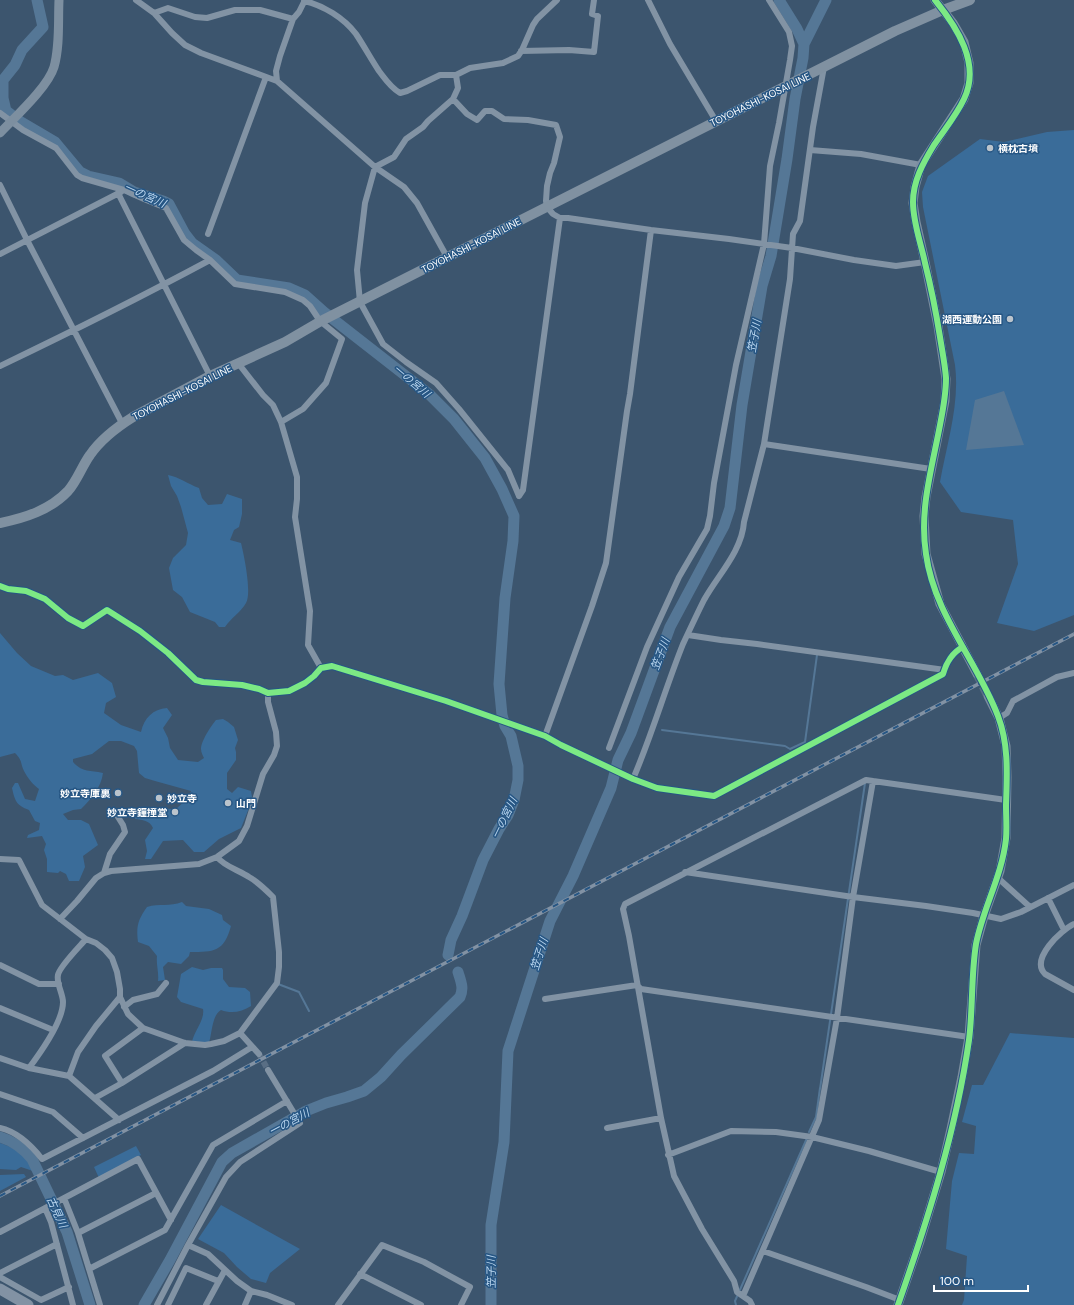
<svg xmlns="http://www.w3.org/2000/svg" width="1074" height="1305" viewBox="0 0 1074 1305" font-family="'DM Sans','Noto Sans JP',sans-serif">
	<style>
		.green { fill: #3a6c99 }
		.water { fill: #557796 }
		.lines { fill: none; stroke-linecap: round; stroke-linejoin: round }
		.stream { stroke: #557796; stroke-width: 2 }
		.river { stroke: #557796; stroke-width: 11 }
		.street-tunnel { stroke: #596e84; stroke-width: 6; stroke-dasharray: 6 3; stroke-linecap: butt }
		.secondary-tunnel { stroke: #596e84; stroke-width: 9; stroke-dasharray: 9 4.5; stroke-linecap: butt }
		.street { stroke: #8293a4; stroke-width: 6 }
		.secondary { stroke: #7d8fa0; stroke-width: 9 }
		.primary { stroke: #8091a1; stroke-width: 10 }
		.highway { stroke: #8292a4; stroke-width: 11 }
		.rail-casing { stroke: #8292a4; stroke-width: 3.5 }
		.rail { stroke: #265684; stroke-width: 2; stroke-dasharray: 6; stroke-linecap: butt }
		.cycleway-casing { stroke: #265684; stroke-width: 8 }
		.cycleway { stroke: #7ce984; stroke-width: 6 }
		.poi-dot { fill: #bbc4cc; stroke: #265684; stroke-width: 1.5 }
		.labels { text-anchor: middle; stroke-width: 3; stroke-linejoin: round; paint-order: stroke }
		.street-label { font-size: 10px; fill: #fff; stroke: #265684 }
		.poi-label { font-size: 10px; font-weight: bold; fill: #fff; stroke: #265684; text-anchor: start }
		.water-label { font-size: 11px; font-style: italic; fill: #bad6ef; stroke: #265684 }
	</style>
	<rect width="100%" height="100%" fill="#3c556e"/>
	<path class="green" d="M1074 130V615L1034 631 997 623 1018 564 1013 520 961 512 940 482C947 443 960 404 955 365L923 207 922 192 928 176 980 139 1004 142 1047 132Z
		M168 475C179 477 188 484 199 488L202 498 208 505 222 504 227 494 242 499V514L239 527 234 530 230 540 241 543C244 555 252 593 246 603 241 612 231 618 225 627H219L215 622 190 612 182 597 173 590 169 568 173 558 186 545 188 533 181 507 177 496 171 486Z
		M0 633 17 653 31 666 55 676 63 675 73 680 98 673 112 683 116 697 106 703 104 713 121 725 141 732C144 718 153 709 167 708L172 715 163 728 168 738 170 748 178 760 198 762 204 758C203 756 201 752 201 749 201 741 211 726 216 720L223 719 228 722 234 727 238 740 235 748 236 752V760L227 773V789L232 793 238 787 251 791 253 803 249 808 241 828 219 839 204 852H194L183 840 163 841 151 859H145L147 851 145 840 153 828C149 820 143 820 135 819 138 804 164 809 176 809L188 798 191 791 155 781 145 778 139 773 137 751 134 746 121 741H109L92 754 73 759V762C83 773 90 770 103 773 101 788 91 799 81 809L73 810 63 814 68 820H81L89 824 98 845 83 856 85 867 79 881H69L66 874 60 871 58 873 47 872V859L44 850 46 844 42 836 27 838 28 835 39 830 40 823 35 821 29 810C16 805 15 801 12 788L15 783H18L25 799 35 801 39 789C33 785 27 777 24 771 20 763 23 761 15 753L0 757Z
		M182 902 186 906 209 909 222 915 223 920 231 926C224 952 214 952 190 952L189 956 181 964 168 962 163 967 165 980 158 981C159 972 156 965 157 956L149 946 138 942C136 926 138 920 147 907 159 903 170 907 182 902Z
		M192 967 203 970 211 968H222L223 970V979L229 987 245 988 250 992 251 1006C242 1012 231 1014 221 1010 212 1015 212 1033 209 1043L192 1042C194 1031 205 1020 203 1009L181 1002 177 997 181 974Z
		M1010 1033 1074 1038V1305H962L964 1300 967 1256 946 1249 952 1181 959 1153 974 1154 976 1126 962 1122 972 1085H983Z
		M0 1143C17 1149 26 1154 33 1171L21 1167 16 1170 0 1169Z
		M136 1146 141 1155 99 1178 94 1167Z
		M24 1174 26 1177 0 1191V1175Z
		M221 1205 300 1249 270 1273 266 1283 251 1279 237 1267 224 1253 198 1239Z"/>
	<path class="water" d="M1004 391 1024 445 966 450 975 400Z"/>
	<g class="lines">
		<path class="stream" d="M662 730 785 746 790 749 805 742 817 655
			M278 984 299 992 309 1011
			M820 1089 865 783
			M809 1132 816 1117 820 1088
			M736 1305 735 1301 807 1138"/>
		<path class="river" d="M779 0 797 29 804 44
			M0 106 21 122 55 142 80 172 88 176 119 183 134 192 163 201 169 204 185 234 192 243 216 260 237 280 289 288 305 295 324 312 429 394 454 419 485 458 502 489 514 516 513 541 505 598 499 684 502 715 505 726 511 736 518 766V780L514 800 508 815 499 829 483 860 462 916 451 940 448 955
			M6 111 3 98V80L15 65 22 50 43 27 37 0
			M0 1137C14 1141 23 1148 32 1159L67 1232 90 1305
			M144 1305 170 1260 222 1162 232 1153 306 1111 326 1103 347 1097 364 1091 381 1077 401 1055 460 997C464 988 461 982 458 972
			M491 1305V1225L504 1142 508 1051 550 921 573 876 611 788 618 760 631 733 670 627 724 526 730 508 742 405 762 286 771 256 787 159 795 99 803 58 804 44 826 0"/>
		<path class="street-tunnel" d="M259 1054 268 1070"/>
		<path class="secondary-tunnel" d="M977 674 988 696"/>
		<path class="street" d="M136 0 154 13 172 33 185 45 201 53 277 81 375 167 404 187 417 203 447 257
			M648 0 670 44 716 121
			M304 1C323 5 344 18 356 34 364 46 371 59 379 71 386 80 390 87 400 93L407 91 440 75H456L470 68 503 63 518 56 522 50 533 25 537 19 557 0
			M154 13 168 8 195 17 207 18 235 10H260L293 19
			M521 51 569 50 594 52 598 16 592 14 594 0
			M456 75 458 88 453 99 428 121 423 127 406 139 394 157 375 167 365 203 357 270 360 302 383 344 406 362 436 383 459 409 508 470 519 496
			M277 81 276 71 280 56 293 19 299 12 305 0
			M453 99 467 114 477 120 485 111H492L504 119 528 120 556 125 560 137 554 163 550 173 547 186 546 201 547 207 553 214 560 218H568L651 230 729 239 792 248 854 260 896 266 925 262
			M0 113 23 130 56 148 77 175 82 178 124 190 144 199 166 208 184 240 196 250 210 260 235 284 285 292 303 300 310 306 320 321 342 339 326 383 303 409 281 422
			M810 150 861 154 921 165
			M0 185 27 240 122 423
			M118 193 210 376
			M208 234 266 77
			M0 254 121 192
			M238 363 263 395 273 405 281 422 297 477V499L295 517 310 611 308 645 321 668
			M0 366C71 332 141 297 210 260
			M764 444 931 469
			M519 496 523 490 560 218
			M0 586 8 589 26 591 45 599 68 618 83 626 107 610 140 631 168 653 196 680 203 682 242 685 259 689 268 693 289 691 305 683 314 676 321 668 332 666 446 701 545 736 561 745 633 779 657 788 714 796 943 674C946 663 953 652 963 647
			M688 635 721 640 757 644 945 670
			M999 718 1007 713 1013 701 1057 677 1074 673
			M545 736 592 606 606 563 627 411 630 394 651 230
			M609 748 647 647 679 577 707 529 710 516 714 483 736 365 764 244 770 166 779 123 790 60 792 46 789 32 769 0
			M633 779C652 735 665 689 683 644 690 629 697 614 704 600 718 575 742 551 744 522L764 444 790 279 793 234 800 221 813 127 824 67
			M0 859 19 860 42 905 86 939 96 943 105 950 112 958 117 972 120 989V997L128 1014 143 1028 185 1043 205 1045 211 1044 224 1041 240 1033 277 983 279 967V952L273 897C266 890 258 882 249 877 239 870 225 867 217 857
			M685 872 853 897 926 906 973 913 1001 919 1021 912 1074 885
			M104 873 110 854 125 832 123 825 118 817
			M998 878 1030 907
			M1048 898 1064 930
			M60 919 77 901 96 878 104 873 111 871 199 864 217 857 239 841 247 826 263 774 274 755 277 746 276 732 268 702V693
			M1074 924C1061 930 1030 959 1045 974L1074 990
			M0 965 39 984H59
			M637 985 641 989 969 1037
			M545 999 637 985
			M124 1007 133 1000 157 994 166 983
			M0 1008 53 1030
			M240 1033 259 1054
			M0 1058 29 1068 69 1076 119 1120
			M29 1068C41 1052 63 1021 63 1002 63 994 56 983 58 975 59 967 80 946 86 939
			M268 1070 300 1123 240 1162 226 1177 188 1245 208 1254 237 1281 251 1291 267 1295 292 1305
			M69 1076 78 1052 96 1026 120 997
			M122 1083 105 1056 143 1028
			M0 1094 53 1112 83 1138
			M95 1098 122 1083 185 1043
			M0 1128C18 1132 31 1145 42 1159L213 1071 252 1047
			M607 1128 661 1118
			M668 1155 731 1131 776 1132 812 1137 869 1151 941 1172
			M64 1198 78 1233 89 1269 165 1230 213 1145 287 1101
			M45 1208 51 1222 73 1305
			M0 1232 138 1159 171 1220
			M78 1233 156 1193
			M763 1251 866 1287 900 1300
			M89 1269 100 1305
			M0 1273 57 1244
			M360 1274 421 1305
			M0 1277 41 1300 69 1287
			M743 1296 819 1120 837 1018 853 897 873 781
			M157 1305 188 1245
			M168 1305 186 1268 218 1281
			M206 1305 225 1270
			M245 1305 251 1291
			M338 1305 382 1245 424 1262 470 1287 461 1305
			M752 1305 750 1301 737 1292 734 1281 702 1229 674 1176 661 1118 629 936 623 909 625 904 866 780 1006 800"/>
		<path class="secondary" d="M935 0 953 23 964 42 969 63V83L964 99 921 165 915 187 913 203 916 222 925 262 938 326 946 379 945 401 926 497 924 516 926 554 940 604 977 674
			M0 133C15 117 48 87 54 67 60 46 58 22 59 0
			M898 1305 920 1241 941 1172 951 1129 962 1077 969 1037 976 945 984 916 1000 871 1006 838 1007 777 1006 746 999 718 988 696"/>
		<path class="primary" d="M0 523C25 518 50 510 68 491 77 481 82 466 90 455 101 439 117 427 133 417L210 376 285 342 321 321 895 31 943 10 970 0"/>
		<path class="highway" d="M0 1289 28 1305"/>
		<g class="rail-casing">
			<path id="rail" d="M0 1196 1074 634"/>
		</g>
		<use href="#rail" class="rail"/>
		<g class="cycleway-casing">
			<path id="cycleway" d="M0 586 8 589 26 591 45 599 68 618 83 626 107 610 140 631 168 653 196 680 203 682 242 685 259 689 268 693 289 691 305 683 314 676 321 668 332 666 446 701 545 736 561 745 633 779 657 788 714 796 943 674C946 663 953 652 963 647
				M898 1305C928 1219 956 1131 969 1040 973 1009 971 975 976 944 983 908 1002 876 1006 839 1007 828 1006 816 1006 805 1007 775 1009 745 998 716 977 661 934 614 926 554 919 510 932 468 940 425 943 410 946 394 946 378 945 364 942 350 940 337 936 312 931 287 925 263 921 243 913 223 913 202 913 181 923 163 934 145 944 130 956 116 964 99 981 64 957 27 935 0"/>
		</g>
		<use href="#cycleway" class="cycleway"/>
	</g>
	<g class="poi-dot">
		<circle cx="990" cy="148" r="4"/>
		<circle cx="1010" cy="319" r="4"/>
		<circle cx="118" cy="793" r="4"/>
		<circle cx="159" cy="798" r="4"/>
		<circle cx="228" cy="803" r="4"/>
		<circle cx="175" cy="812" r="4"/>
	</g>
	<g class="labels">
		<g class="street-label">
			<text transform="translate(760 99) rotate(-26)" y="4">TOYOHASHI-KOSAI LINE</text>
			<text transform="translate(471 245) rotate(-27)" y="4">TOYOHASHI-KOSAI LINE</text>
			<text transform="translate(182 392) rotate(-27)" y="4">TOYOHASHI-KOSAI LINE</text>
		</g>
		<g class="poi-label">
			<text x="998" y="152">横枕古墳</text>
			<text x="1002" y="323" text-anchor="end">湖西運動公園</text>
			<text x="110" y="797" text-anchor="end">妙立寺庫裏</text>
			<text x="167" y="802">妙立寺</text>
			<text x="236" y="807">山門</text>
			<text x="167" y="816" text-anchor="end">妙立寺鐘撞堂</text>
		</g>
		<g class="water-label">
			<text transform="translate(145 195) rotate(24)" y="4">一の宮川</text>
			<text transform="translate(754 336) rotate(-80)" y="4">笠子川</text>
			<text transform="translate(412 381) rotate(40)" y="4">一の宮川</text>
			<text transform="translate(660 654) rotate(-70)" y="4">笠子川</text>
			<text transform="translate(504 818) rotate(-64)" y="4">一の宮川</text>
			<text transform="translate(539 954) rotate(-72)" y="4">笠子川</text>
			<text transform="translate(289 1122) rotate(-28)" y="4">一の宮川</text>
			<text transform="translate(57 1212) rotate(65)" y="4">古見川</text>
			<text transform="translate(491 1272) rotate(-90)" y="4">笠子川</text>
		</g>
	</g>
	<path d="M934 1285v6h94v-6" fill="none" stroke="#ffffff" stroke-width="2"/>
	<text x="940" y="1285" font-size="12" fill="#ffffff" stroke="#265684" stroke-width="3" paint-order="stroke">100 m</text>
</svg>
